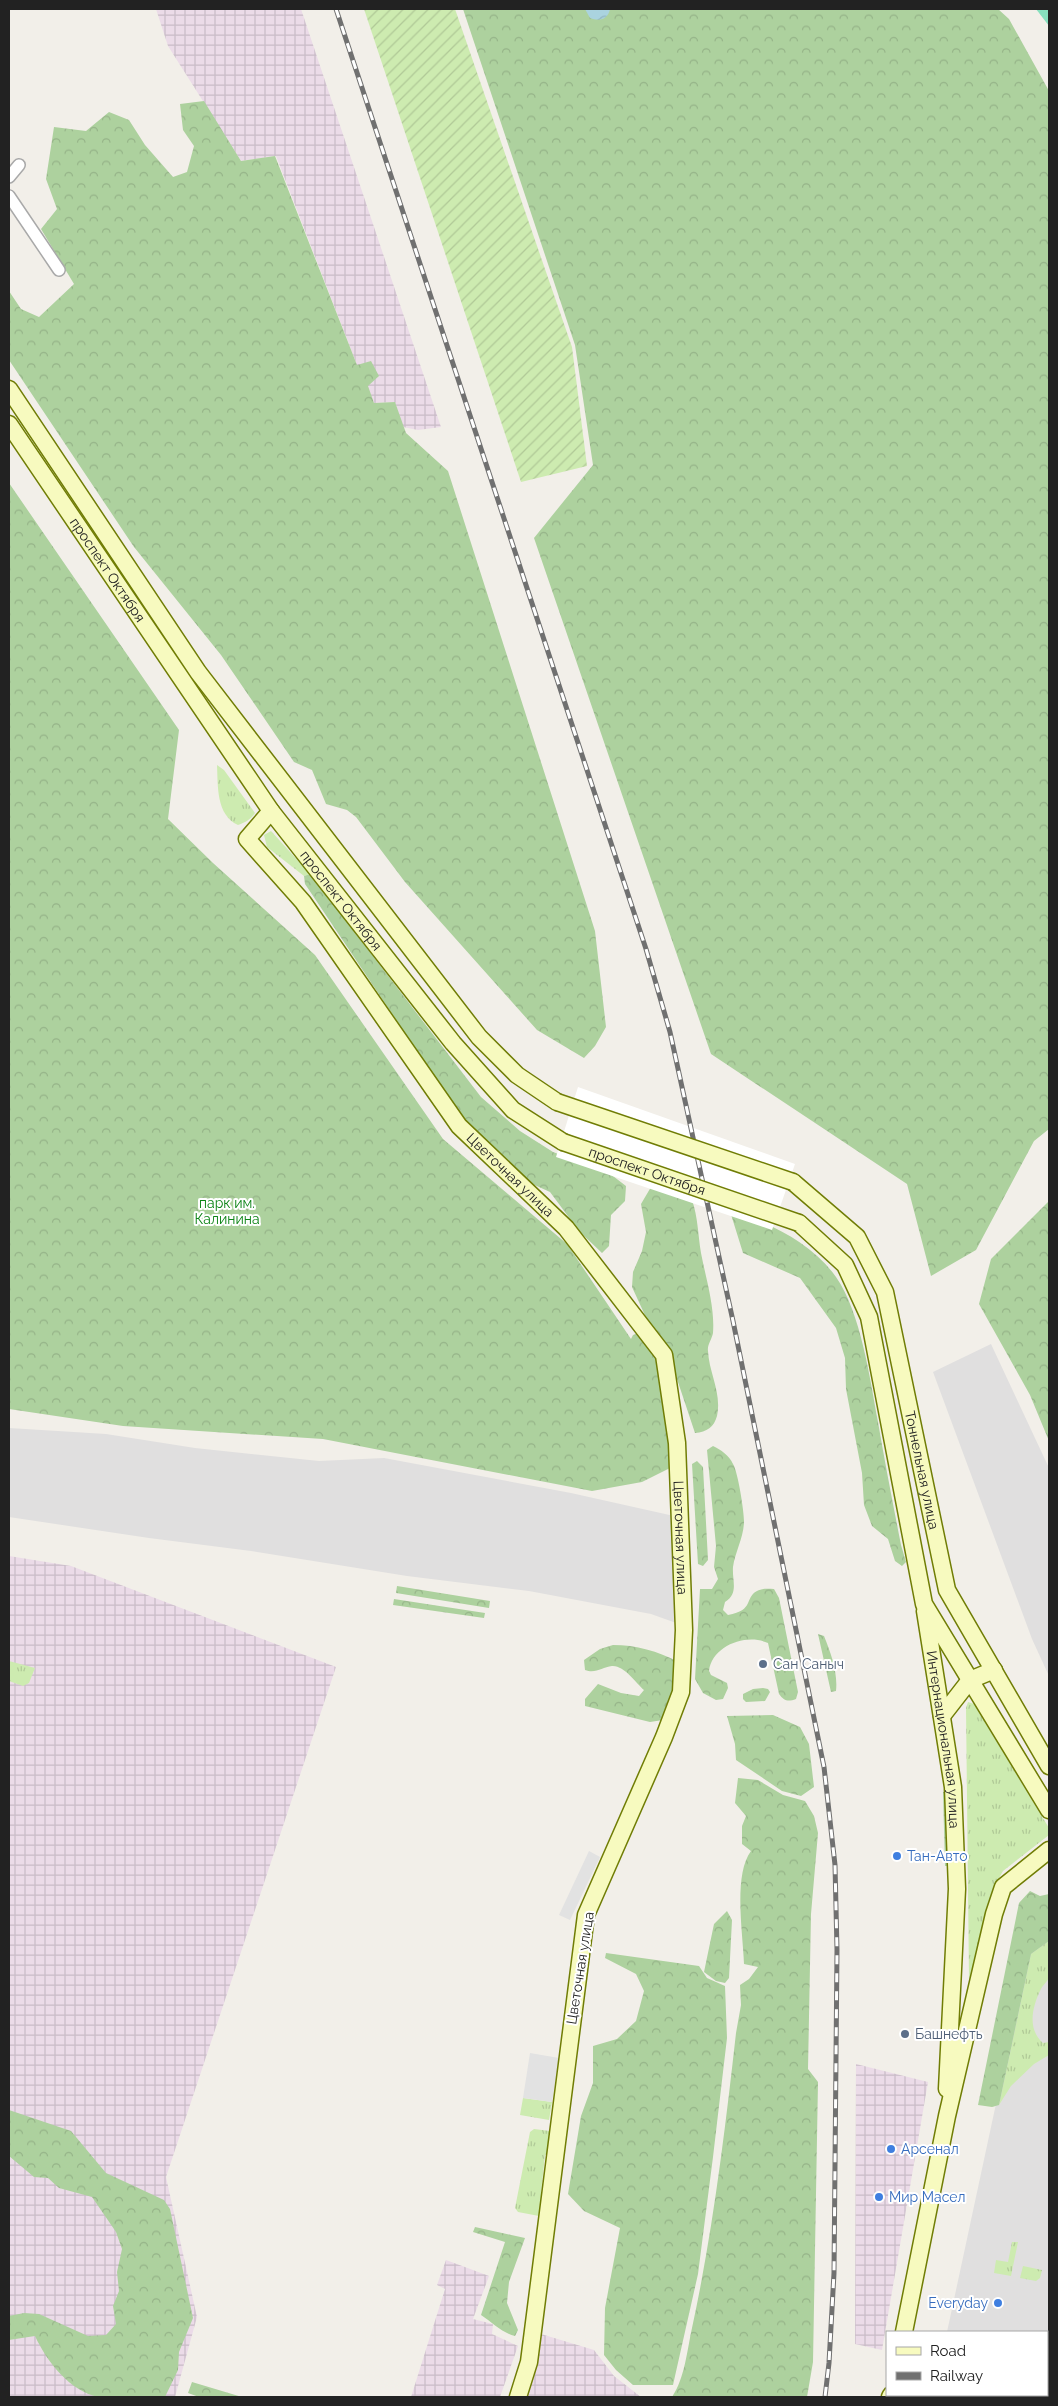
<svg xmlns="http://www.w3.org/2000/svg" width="1058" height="2406" viewBox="0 0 1058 2406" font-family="Raleway,sans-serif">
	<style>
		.residential { fill: #e0dfdf }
		.industrial { fill: url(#industrial-grid) }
		.grass { fill: url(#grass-tufts) }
		.forest { fill: url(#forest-crowns) }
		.garden { fill: url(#garden-furrows) }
		.pitch { fill: #88e0be }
		.parking { fill: #e2e2e2 }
		.water { fill: url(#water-waves) }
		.pier { fill: #fff }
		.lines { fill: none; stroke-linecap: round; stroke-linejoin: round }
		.street-casing { stroke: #a9a9a9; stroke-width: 14 }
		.secondary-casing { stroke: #707d05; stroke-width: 19 }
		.street { stroke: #fff; stroke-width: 11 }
		.secondary { stroke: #f7fabf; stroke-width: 16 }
		.rail-casing { stroke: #707070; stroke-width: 5 }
		.rail { stroke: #fff; stroke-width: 3; stroke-dasharray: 9; stroke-linecap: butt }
		.secondary-bridge-casing { stroke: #707d05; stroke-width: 19; stroke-linecap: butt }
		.secondary-bridge { stroke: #f7fabf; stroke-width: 16 }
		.service-dot { fill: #5c6f8a; stroke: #fff; stroke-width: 2 }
		.shop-dot { fill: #3f7fe0; stroke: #fff; stroke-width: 2 }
		.labels { text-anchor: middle; stroke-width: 4; stroke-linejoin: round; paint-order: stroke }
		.street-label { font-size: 14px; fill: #222; stroke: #fff }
		.park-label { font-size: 14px; fill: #0c8416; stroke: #fff }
		.service-label { font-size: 14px; fill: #4e5e75; stroke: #fff; text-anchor: start }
		.shop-label { font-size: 14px; fill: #366cbe; stroke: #fff; text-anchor: start }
	</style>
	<defs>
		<pattern id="industrial-grid" width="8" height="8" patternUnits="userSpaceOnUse" patternTransform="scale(1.25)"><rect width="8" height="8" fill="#ebdbe8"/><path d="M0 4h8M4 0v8" fill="none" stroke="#c9bcc7"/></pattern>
		<pattern id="grass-tufts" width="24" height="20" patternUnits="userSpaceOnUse" patternTransform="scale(1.25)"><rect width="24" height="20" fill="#cdebb0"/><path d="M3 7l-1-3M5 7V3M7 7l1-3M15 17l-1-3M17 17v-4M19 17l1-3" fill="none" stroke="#b0c997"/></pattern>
		<pattern id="forest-crowns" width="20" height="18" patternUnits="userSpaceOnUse" patternTransform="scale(1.25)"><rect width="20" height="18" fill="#add19e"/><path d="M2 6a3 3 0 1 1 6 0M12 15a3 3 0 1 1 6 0" fill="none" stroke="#95b388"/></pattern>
		<pattern id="garden-furrows" width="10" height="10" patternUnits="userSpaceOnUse" patternTransform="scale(1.25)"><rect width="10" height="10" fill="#cdebb0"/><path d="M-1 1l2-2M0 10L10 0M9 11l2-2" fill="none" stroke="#b0c997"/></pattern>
		<pattern id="water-waves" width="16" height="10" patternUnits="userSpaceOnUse" patternTransform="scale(1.25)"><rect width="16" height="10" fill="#aad3df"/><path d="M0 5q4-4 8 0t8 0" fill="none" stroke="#92b5bf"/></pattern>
	</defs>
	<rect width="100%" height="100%" fill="#f2efe9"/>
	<path class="residential" d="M991 1344 1049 1468V1676L1032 1639 933 1372Z
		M9 1428 106 1434 195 1448 319 1461 384 1458 571 1493 674 1516 679 1624 651 1614 529 1591 407 1576 251 1551 149 1538 9 1517Z
		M1049 1935V2397H933L934 2395H1047V2332H947L1029 1950Z"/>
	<path class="industrial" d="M156 9H301L441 427 418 430 403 427 395 402 374 403 357 365 276 156 241 161 168 46Z
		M9 1556 71 1566 336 1667 166 2177 197 2317 175 2397H9Z
		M856 2064 928 2082 882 2350 855 2344Z
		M446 2260 489 2276 473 2319 493 2324 492 2334 518 2346 500 2397H411L445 2289 437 2285Z
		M541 2334 594 2350 614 2376 641 2397H523Z"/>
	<path class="grass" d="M217 765 224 770 255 813C250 820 246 822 238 825 216 815 218 786 217 765Z
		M271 831 310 874 304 876 267 847 264 835Z
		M9 1661 35 1668 29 1683 23 1686 9 1681Z
		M968 1702 974 1704 1049 1828V1835L1003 1871 995 1885 973 1980 970 1981 969 1979 966 1708Z
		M1049 1941C1049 1952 1051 1966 1049 1977 1048 1981 1043 1985 1041 1989 1032 2007 1027 2029 1043 2043L1049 2042V2055L1034 2064 1011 2086 999 2105 1031 1954Z
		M523 2098 552 2102 549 2120 520 2115Z
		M534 2129 550 2131 551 2133 549 2152 545 2155 541 2193 545 2198 542 2213 539 2216 518 2212 515 2208 530 2132Z
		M1012 2242H1018L1011 2276 994 2273 996 2260 1008 2262Z
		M1023 2266 1042 2270 1040 2278 1036 2281 1020 2278Z"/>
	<path class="forest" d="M463 9H998L1009 19 1049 91V1129L1034 1141 976 1250 931 1276 907 1184 711 1054 534 538 593 465 575 345Z
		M204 101 241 161 275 156 357 365 371 361 379 376 368 386 374 403 395 402 406 433 448 471 595 931 606 1027 595 1046 584 1058 537 1030 405 882 356 817 347 810 326 804 312 770 294 762 221 655 134 547 9 360V291L21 309 39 317 74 284 41 229 57 209 46 179 54 127 86 131 109 112 129 120 145 145 173 177 187 172 194 146 183 130 180 104Z
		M9 483 179 730 168 819 213 863 315 955 443 1139 567 1244 631 1339 633 1335 639 1333 659 1361 674 1466 642 1482 592 1491 323 1439 123 1426 9 1409Z
		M310 874 481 1097 520 1131 553 1152 609 1173 626 1186 625 1201 611 1215 609 1246 602 1253 579 1231 550 1192 528 1182 468 1127 305 884 304 876Z
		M651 1187 692 1200C698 1217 698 1235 701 1253 706 1279 715 1307 713 1333 712 1339 707 1345 708 1351 709 1373 722 1393 717 1416 714 1427 707 1432 695 1433L668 1352 649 1324 632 1287 633 1272 642 1251 646 1232 641 1204Z
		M1049 1201V1441L1030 1395 979 1304 991 1259Z
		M729 1208C767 1223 811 1241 836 1277 861 1313 870 1379 878 1422 885 1463 893 1504 901 1545L906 1562 902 1566 895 1561 888 1539 872 1526 864 1505 862 1473 846 1389 845 1358 836 1328 800 1278 743 1253Z
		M713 1446C721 1450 729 1455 733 1464 738 1472 744 1511 744 1521 744 1537 735 1552 733 1567 732 1581 739 1593 725 1602L723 1610 728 1615C755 1610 744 1598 757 1591 762 1588 769 1589 774 1589L779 1598 798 1692 796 1699C788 1702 784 1701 779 1694L768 1643C746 1633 712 1646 709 1671L711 1675 727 1683 728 1688 723 1699 716 1700 703 1693 695 1679 700 1589H712L718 1579 714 1567 716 1546 707 1450Z
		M697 1461 703 1467 708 1560 703 1566 698 1564 692 1464Z
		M397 1586 490 1601 489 1608 396 1593Z
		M394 1599 485 1613 484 1618 393 1605Z
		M818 1634 824 1636C831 1653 838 1673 836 1691L831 1692Z
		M613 1645C636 1645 658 1651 678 1662L675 1694 663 1720 650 1722 585 1706V1699L598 1684 621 1693 639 1696 644 1690C636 1683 624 1665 612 1666 602 1667 596 1674 585 1670L584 1660 600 1649Z
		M763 1688 768 1689 770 1692 765 1701 746 1702 743 1699V1694L753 1689Z
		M773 1715 800 1727 809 1744 814 1787 801 1796 782 1791 736 1760 735 1744 727 1716Z
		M738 1778 758 1780 783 1795 805 1801 814 1816 818 1833 811 1914 808 2069 818 2082 813 2362 807 2397H672C685 2378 687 2350 692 2328 713 2231 725 2131 736 2033L741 2005 740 1985 749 1979 758 1967 744 1964C743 1934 733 1875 751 1851L742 1844V1826L746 1816 735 1803Z
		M943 1792H949L951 1866H945Z
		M1030 1891 1040 1896 1049 1894V1941L1031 1954 999 2105 992 2107 978 2105 1019 1903Z
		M727 1911 732 1920 729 1978 725 1983 716 1981 704 1972 714 1924Z
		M606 1953 699 1966 707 1978 725 1986 727 2038 713 2157 698 2274 673 2385H633L616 2370 604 2355 605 2308 620 2228 584 2211 568 2194 581 2116 593 2083V2046L617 2039 636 2021 644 1991 636 1974 605 1958Z
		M9 2110 71 2131 106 2173 164 2200 170 2209 193 2318 179 2352 178 2370 165 2397C147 2397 115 2401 98 2397 70 2391 47 2362 35 2336L9 2340V2316L24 2313 39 2314 88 2336 106 2335 116 2324 113 2306 119 2291 117 2272 122 2249 116 2232 92 2197 59 2188 48 2178 34 2177 9 2156Z
		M475 2227 525 2238 509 2282 507 2303 518 2330 515 2336C502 2333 492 2322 481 2315L505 2242 473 2232Z
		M192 2382 242 2397H199L188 2393Z"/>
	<path class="garden" d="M364 9H455L572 347 587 466 521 482Z"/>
	<path class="pitch" d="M1036 9H1049V26Z"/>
	<path class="parking" d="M589 1851 600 1857 570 1920 559 1915Z
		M530 2053 559 2058 552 2102 523 2098Z"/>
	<path class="water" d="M585 9H610C608 19 600 22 590 18Z"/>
	<path class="pier" d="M578 1087 795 1164 772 1230 556 1157Z"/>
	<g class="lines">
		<g class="street-casing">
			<path id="street" d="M9 177 19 165
				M9 196 59 270"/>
		</g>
		<g class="secondary-casing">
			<g id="secondary">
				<path d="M9 389 198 672 479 1037 517 1075 557 1102"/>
				<path id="s1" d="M9 424 271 811 453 1043 513 1110 563 1142"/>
				<path id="s2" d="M271 811 247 839 303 902 459 1126 566 1228 664 1355 677 1443 684 1630 681 1692 664 1737 586 1915 529 2362 518 2397"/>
				<path id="s3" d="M793 1182 857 1237 885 1292 947 1590 1049 1766"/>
				<path d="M799 1223 845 1265 869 1317 924 1604 1049 1810"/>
				<path id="s4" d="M925 1611 953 1787 957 1889 947 2089"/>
				<path d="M942 1716 970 1680 994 1670"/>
				<path d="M904 2332 947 2116 994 1914 1003 1887 1049 1850"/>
				<path d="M890 2397 891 2395"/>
			</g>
		</g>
		<use href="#street" class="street"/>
		<use href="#secondary" class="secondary"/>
		<g class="rail-casing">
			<path id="rail" d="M336 9 646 949 670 1032 733 1321 824 1767 835 1865 837 1950 834 2273 829 2363 825 2397"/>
		</g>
		<use href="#rail" class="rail"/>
		<g class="secondary-bridge-casing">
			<g id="secondary-bridge">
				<path d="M557 1102 793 1182"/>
				<path id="s5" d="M563 1142 799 1223"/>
			</g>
		</g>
		<use href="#secondary-bridge" class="secondary-bridge"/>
	</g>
	<g class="service-dot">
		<circle cx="763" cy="1664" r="5"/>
		<circle cx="905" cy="2034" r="5"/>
	</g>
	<g class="shop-dot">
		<circle cx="897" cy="1856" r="5"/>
		<circle cx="891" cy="2149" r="5"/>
		<circle cx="879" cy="2197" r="5"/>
		<circle cx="998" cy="2303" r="5"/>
	</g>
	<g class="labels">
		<g class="street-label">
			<text dy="5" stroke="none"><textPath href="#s1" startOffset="176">проспект Октября</textPath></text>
			<text dy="5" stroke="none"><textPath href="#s1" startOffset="581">проспект Октября</textPath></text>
			<text dy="5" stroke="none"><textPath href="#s5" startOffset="89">проспект Октября</textPath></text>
			<text dy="5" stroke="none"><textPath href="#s2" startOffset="465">Цветочная улица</textPath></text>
			<text dy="5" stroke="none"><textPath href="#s3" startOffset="328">Тоннельная улица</textPath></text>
			<text dy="5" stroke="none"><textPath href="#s2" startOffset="886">Цветочная улица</textPath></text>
			<text dy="5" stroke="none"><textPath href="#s4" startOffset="130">Интернациональная улица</textPath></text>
			<text transform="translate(580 1968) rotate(-81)" y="5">Цветочная улица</text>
		</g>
		<g class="park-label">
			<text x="227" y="1208">парк им.<tspan x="227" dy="16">Калинина</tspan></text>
		</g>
		<g class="service-label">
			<text x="773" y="1669">Сан Саныч</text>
			<text x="915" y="2039">Башнефть</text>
		</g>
		<g class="shop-label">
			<text x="907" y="1861">Тан-Авто</text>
			<text x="901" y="2154">Арсенал</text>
			<text x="889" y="2202">Мир Масел</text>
			<text x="988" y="2308" text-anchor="end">Everyday</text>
		</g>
	</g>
	<rect width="1058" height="2406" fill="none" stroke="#222222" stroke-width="20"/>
	<rect x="886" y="2331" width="162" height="65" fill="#ffffff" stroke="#a7a7a7"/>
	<rect x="896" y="2347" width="25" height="8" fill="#f7fabf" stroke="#a7a7a7"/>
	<text x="930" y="2356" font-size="15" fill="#222222">Road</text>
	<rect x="896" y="2372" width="25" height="8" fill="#707070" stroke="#a7a7a7"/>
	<text x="930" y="2381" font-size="15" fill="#222222">Railway</text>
</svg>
